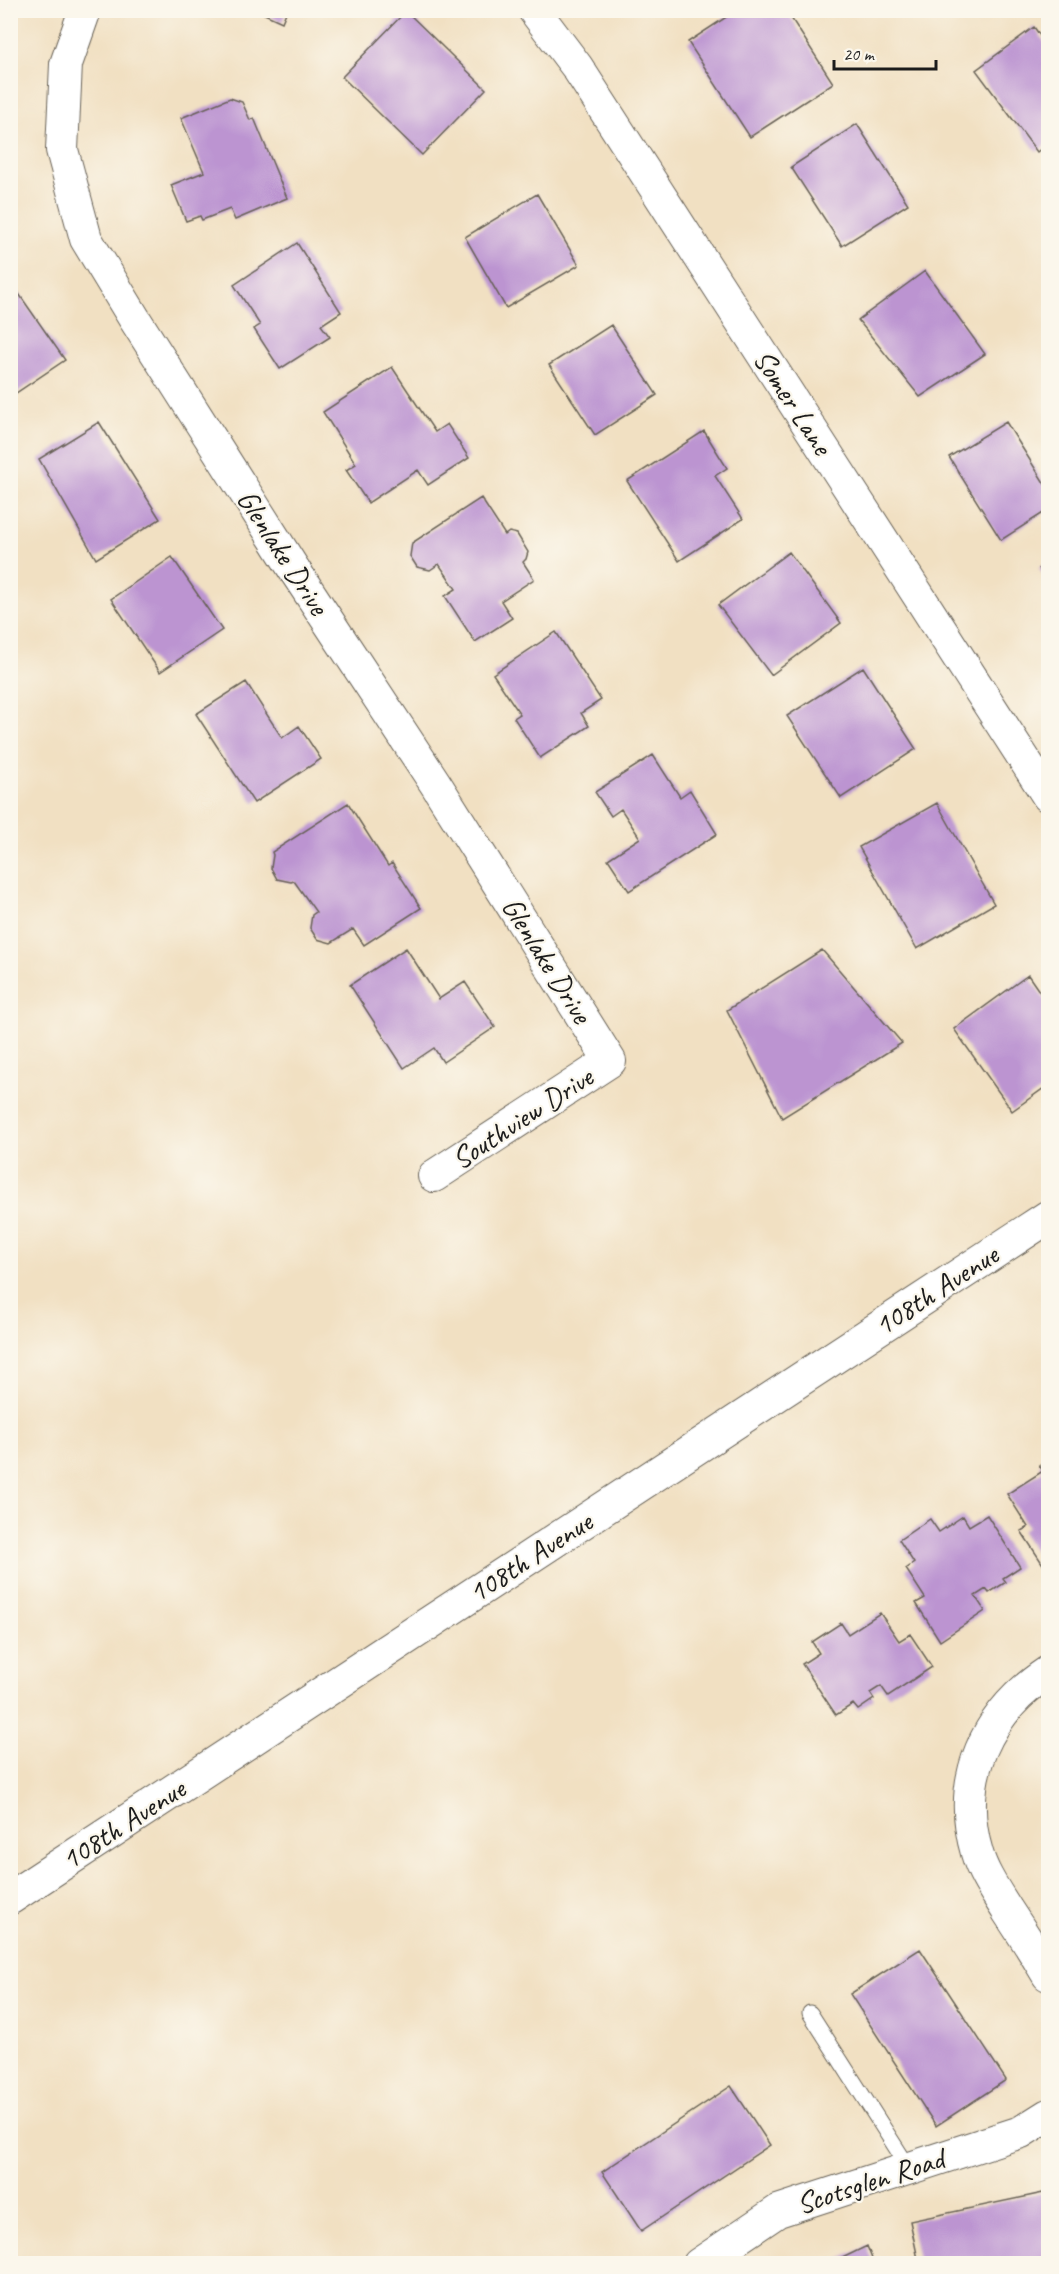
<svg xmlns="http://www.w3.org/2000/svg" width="1059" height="2274" viewBox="0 0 1059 2274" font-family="Caveat,sans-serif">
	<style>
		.building { fill: #bc94d1 }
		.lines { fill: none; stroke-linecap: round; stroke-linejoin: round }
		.service-casing { stroke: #676156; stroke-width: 17 }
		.minor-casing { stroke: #676156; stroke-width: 34 }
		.tertiary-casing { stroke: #676156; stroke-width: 35 }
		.service { stroke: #fff; stroke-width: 15 }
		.minor { stroke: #fff; stroke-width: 32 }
		.tertiary { stroke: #fff; stroke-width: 33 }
		.labels { text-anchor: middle; stroke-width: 4.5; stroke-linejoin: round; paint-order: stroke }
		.street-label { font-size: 30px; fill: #1c1c1c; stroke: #fbf7ec }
	</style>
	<rect width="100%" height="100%" fill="#fbf7ec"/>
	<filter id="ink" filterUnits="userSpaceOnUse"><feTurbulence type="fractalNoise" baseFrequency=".0167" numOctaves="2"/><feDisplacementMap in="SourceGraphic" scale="12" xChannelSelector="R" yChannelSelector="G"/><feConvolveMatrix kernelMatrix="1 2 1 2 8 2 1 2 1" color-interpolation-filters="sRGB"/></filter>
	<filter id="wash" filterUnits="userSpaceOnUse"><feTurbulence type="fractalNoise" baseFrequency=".008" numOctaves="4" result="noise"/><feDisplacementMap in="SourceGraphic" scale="24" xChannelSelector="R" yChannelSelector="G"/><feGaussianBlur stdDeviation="1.35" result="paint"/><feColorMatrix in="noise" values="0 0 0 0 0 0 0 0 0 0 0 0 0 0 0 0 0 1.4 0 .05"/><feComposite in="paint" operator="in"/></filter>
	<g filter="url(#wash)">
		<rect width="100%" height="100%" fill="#f1e0c2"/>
		<g id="blocks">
			<path class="building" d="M256 10H287L282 22Z
				M737 10H786L833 83 750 137 688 42Z
				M406 11 486 89 422 155 342 77Z
				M1034 27 1048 47V143L1037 152 976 70Z
				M230 98 242 102 250 120 254 118 287 198 235 220 230 209 202 220 200 216 186 221 171 185 204 172 181 118Z
				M857 124 908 204 842 246 791 167Z
				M537 194 579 265 506 308 465 237Z
				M297 243 341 312 321 325 330 337 280 369 254 329 260 325 234 285Z
				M925 271 985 354 920 397 858 320Z
				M10 281 65 360 10 397Z
				M611 325 657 395 595 435 549 365Z
				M392 367 435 432 447 424 469 458 428 485 418 470 368 503 346 470 356 464 323 412Z
				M99 422 160 519 96 559 39 459Z
				M1006 422 1048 489V510L1001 540 949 457Z
				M704 431 727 468 715 476 743 519 679 561 627 481Z
				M481 498 505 535 509 532 517 534 528 552 526 559 523 562 534 579 501 601 512 618 475 642 445 596 456 589 439 564 430 570 417 567 410 556 412 543Z
				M789 552 841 623 771 675 718 605Z
				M172 557 222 630 160 672 111 599Z
				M1048 562V582L1039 568Z
				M556 632 601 700 581 713 589 726 540 758 514 718 520 714 493 674Z
				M863 667 916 749 841 798 787 716Z
				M246 682 282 738 299 726 321 759 254 803 196 714Z
				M653 755 680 797 690 790 717 834 629 891 608 859 640 838 621 809 611 816 595 792Z
				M348 803 388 866 392 863 421 908 364 945 353 929 331 943 317 939 310 928 312 915 316 912 294 881 291 882 277 879 271 868 273 855 272 852Z
				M937 803 994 904 917 949 859 847Z
				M406 948 439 999 465 982 495 1027 443 1062 434 1048 404 1068 350 985Z
				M822 950 902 1043 782 1118 727 1010Z
				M1028 975 1048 1004V1085L1012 1111 954 1029Z
				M1048 1459V1563L1044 1566 1021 1531 1028 1527 1007 1494 1043 1471 1039 1465Z
				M987 1515 1020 1567 1003 1578 1006 1582 989 1593 986 1589 975 1596 985 1611 940 1641 916 1603 925 1598 906 1569 914 1563 899 1540 930 1519 939 1532 963 1516 969 1526Z
				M880 1613 899 1641 910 1634 932 1667 888 1696 881 1686 870 1693 874 1699 858 1710 853 1704 836 1715 802 1664 819 1653 812 1642 841 1623 848 1634Z
				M920 1949 1006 2080 936 2126 850 1994Z
				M731 2086 770 2145 641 2231 602 2172Z
				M1048 2192V2264H919L910 2221Z
				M867 2246 874 2264H830Z"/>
		</g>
	</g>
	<g filter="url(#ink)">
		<use href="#blocks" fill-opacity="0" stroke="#676156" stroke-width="1.5"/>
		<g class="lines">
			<g class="service-casing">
				<path id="service" d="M810 2013 909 2168"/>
			</g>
			<g class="minor-casing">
				<path id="minor" d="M85 10 66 64 62 150 86 239 134 318 295 571 435 783 610 1061 434 1176
					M534 10 577 67 1048 796
					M1048 1672C986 1713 955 1779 977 1853 983 1874 996 1892 1007 1910 1021 1931 1035 1953 1048 1975
					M699 2264 778 2211 1021 2132 1048 2115"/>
			</g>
			<g class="tertiary-casing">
				<path id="tertiary" d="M10 1898 1048 1217"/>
			</g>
			<use href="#service" class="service"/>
			<use href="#minor" class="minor"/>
			<use href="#tertiary" class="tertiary"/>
		</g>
	</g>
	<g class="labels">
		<g class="street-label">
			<text transform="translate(793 402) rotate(57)" y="10">Somer Lane</text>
			<text transform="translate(283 552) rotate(57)" y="10">Glenlake Drive</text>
			<text transform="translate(547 960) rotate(58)" y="10">Glenlake Drive</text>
			<text transform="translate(522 1118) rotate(-33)" y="10">Southview Drive</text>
			<text transform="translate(936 1290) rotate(-33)" y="10">108th Avenue</text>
			<text transform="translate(530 1557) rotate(-33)" y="10">108th Avenue</text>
			<text transform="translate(123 1824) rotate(-33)" y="10">108th Avenue</text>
			<text transform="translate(870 2181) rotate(-18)" y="10">Scotsglen Road</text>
		</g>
	</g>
	<rect width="1059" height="2274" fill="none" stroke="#fbf7ec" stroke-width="36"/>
	<path d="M834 60v9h102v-9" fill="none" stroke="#1c1c1c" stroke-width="3"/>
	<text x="843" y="60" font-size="18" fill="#1c1c1c" stroke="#fbf7ec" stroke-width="4.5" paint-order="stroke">20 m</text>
</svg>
